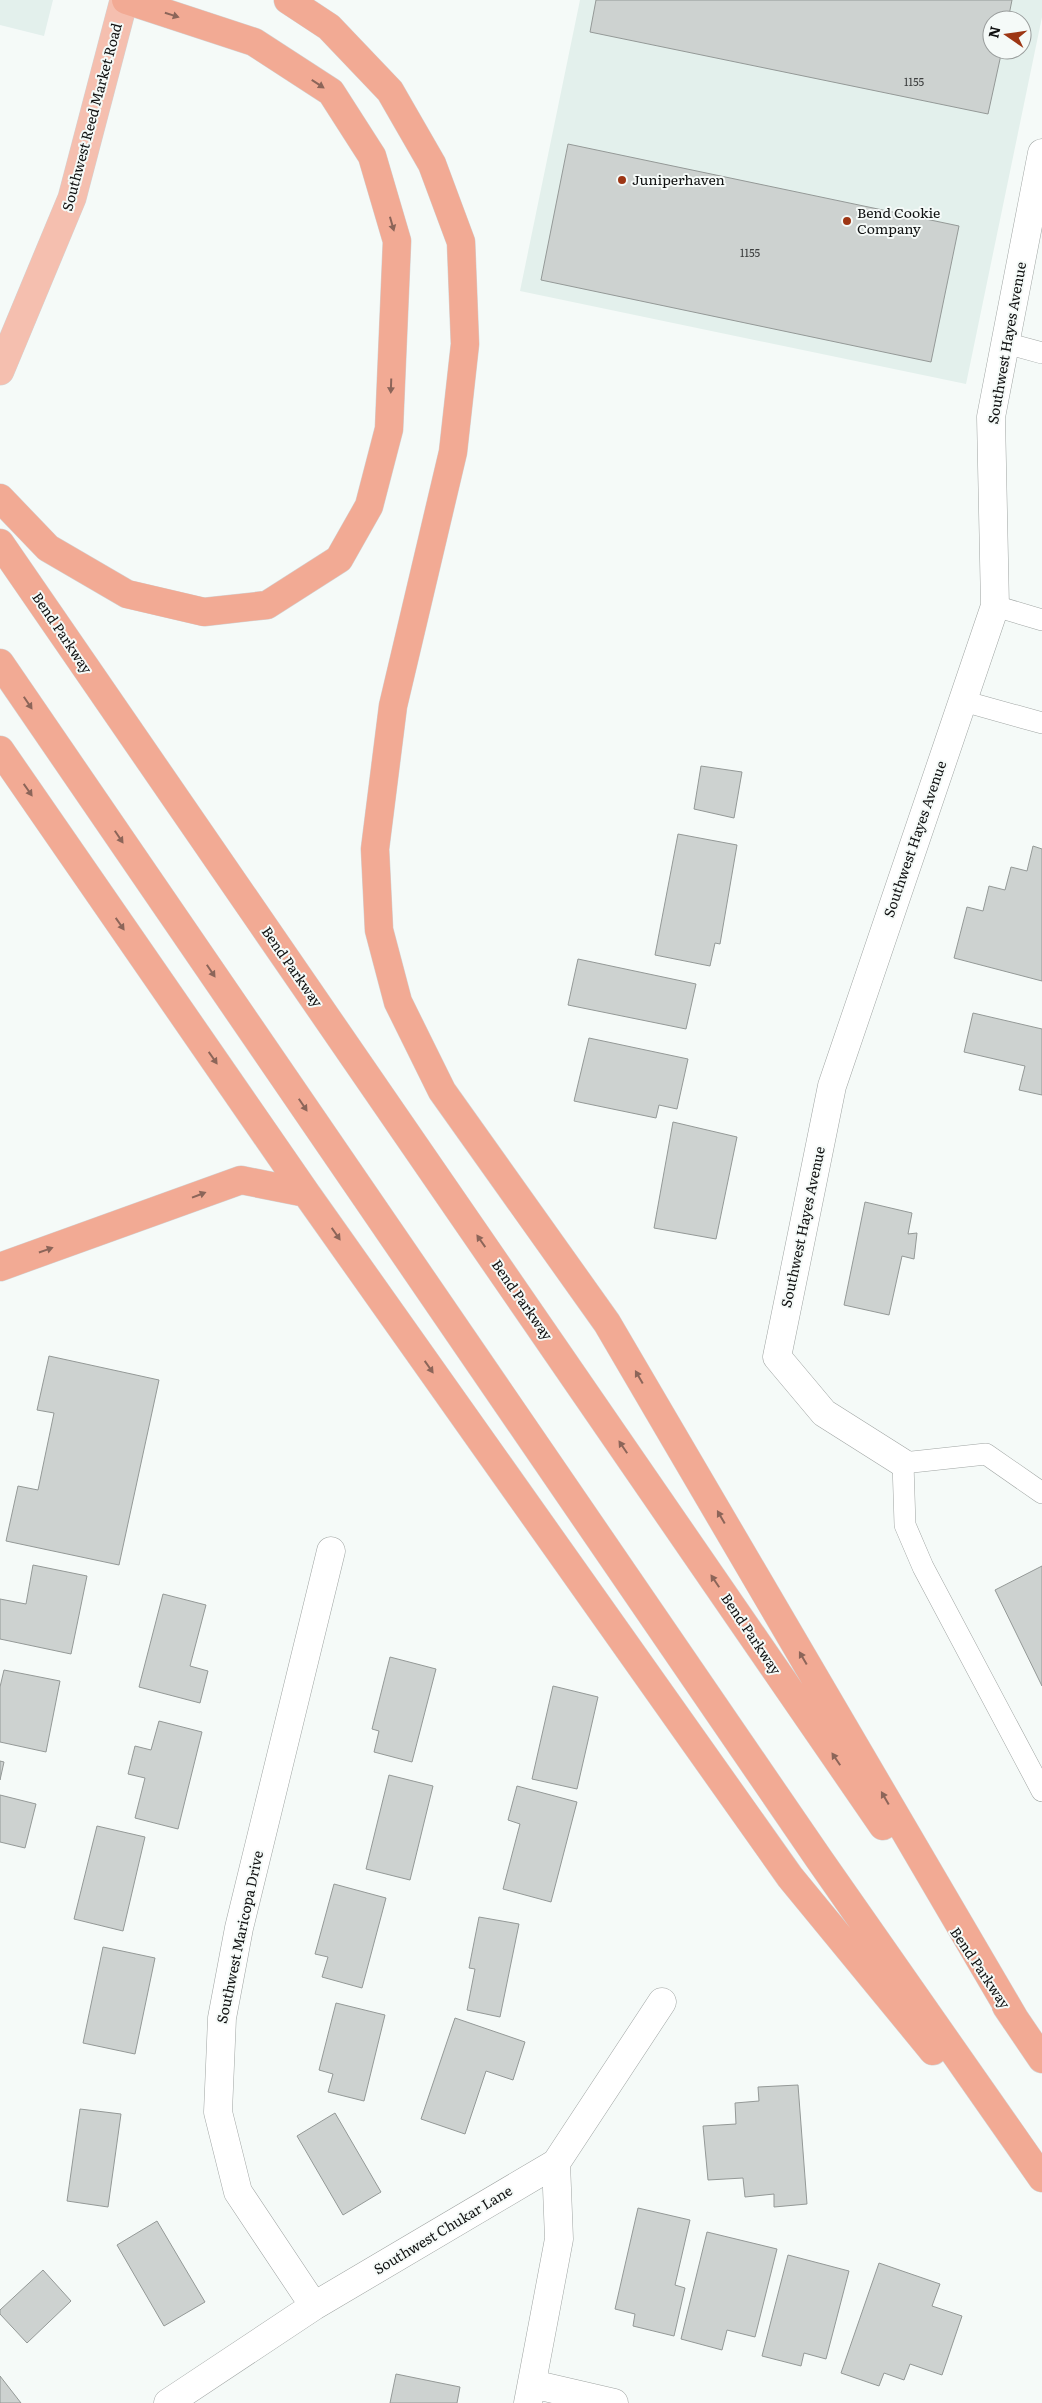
<svg xmlns="http://www.w3.org/2000/svg" width="1042" height="2403" viewBox="0 0 1042 2403" font-family="Literata,serif">
	<style>
		.built { fill: #e3f0ec; fill-rule: evenodd }
		.building { fill: #cdd2d0; stroke: #949997 }
		.lines { fill: none; stroke-linecap: round; stroke-linejoin: round }
		.service-casing { stroke: #a0a5a3; stroke-width: 22 }
		.minor-casing { stroke: #a0a5a3; stroke-width: 29 }
		.primary-casing { stroke: #d4d4d4; stroke-width: 29 }
		.trunk-casing { stroke: #d4d4d4; stroke-width: 29 }
		.service { stroke: #fff; stroke-width: 21 }
		.minor { stroke: #fff; stroke-width: 28 }
		.primary { stroke: #f5bfaf; stroke-width: 28 }
		.trunk { stroke: #f2aa94; stroke-width: 28 }
		.oneway { fill: #8c6559 }
		.poi-dot { fill: #9d3614; stroke: #f5faf8; stroke-width: 2 }
		.labels { text-anchor: middle; stroke-width: 4; stroke-linejoin: round; paint-order: stroke }
		.number-label { font-size: 11px; fill: #3f4141 }
		.street-label { font-size: 14px; fill: #101111; stroke: #f5faf8 }
		.poi-label { font-size: 14px; fill: #101111; stroke: #f5faf8; text-anchor: start }
	</style>
	<rect width="100%" height="100%" fill="#f5faf8"/>
	<path class="built" d="M0 0H53L44 36 0 25Z
		M580 0H1042V17L966 384 520 291ZM992 20H1022V50H992Z"/>
	<path class="building" d="M596 0H1012L1008 20H992V50H1002L988 114 590 32Z
		M568 144 959 226 931 362 541 280Z
		M701 766 742 772 734 818 694 809Z
		M678 834 737 845 720 944 715 943 710 966 655 955Z
		M1033 846 1042 849V981L954 958 967 907 983 911 989 886 1005 890 1011 867 1027 871Z
		M578 959 696 984 686 1029 568 1005Z
		M973 1013 1042 1029V1095L1019 1090 1025 1066 964 1052Z
		M589 1038 688 1059 677 1109 659 1105 656 1118 574 1101Z
		M673 1122 737 1137 716 1239 654 1228Z
		M865 1202 912 1213 908 1234 917 1233 914 1259 902 1256 889 1315 844 1305Z
		M49 1356 159 1380 119 1565 6 1541 18 1486 38 1490 54 1413 37 1410Z
		M33 1565 87 1576 71 1654 0 1639V1599L26 1604Z
		M1042 1566V1686L995 1590Z
		M163 1594 206 1605 190 1666 208 1671 200 1703 139 1687Z
		M390 1657 436 1669 412 1762 374 1752 379 1731 372 1729Z
		M4 1670 60 1681 46 1752 0 1742V1687Z
		M553 1686 598 1697 577 1789 532 1779Z
		M159 1721 202 1732 178 1829 135 1818 145 1778 128 1774 135 1746 151 1750Z
		M0 1761 4 1762 0 1780Z
		M389 1775 433 1786 410 1880 366 1869Z
		M517 1786 577 1802 551 1902 503 1889 520 1824 508 1820Z
		M0 1795 36 1804 25 1848 0 1842Z
		M97 1826 145 1837 123 1931 74 1919Z
		M334 1884 386 1898 362 1988 322 1977 328 1957 315 1954Z
		M479 1917 519 1924 500 2017 467 2010 475 1969 469 1968Z
		M103 1947 155 1958 135 2054 83 2043Z
		M336 2003 385 2015 364 2101 328 2092 333 2074 319 2070Z
		M455 2018 525 2042 513 2080 486 2071 465 2134 421 2119Z
		M798 2085 807 2204 774 2207V2194L745 2197 743 2178 708 2180 703 2126 736 2124 735 2103 759 2101 758 2087Z
		M80 2109 121 2114 108 2207 67 2201Z
		M335 2113 381 2192 343 2215 297 2136Z
		M638 2208 690 2220 675 2285 685 2288 674 2336 633 2326 635 2314 615 2309Z
		M157 2221 205 2302 164 2326 117 2245Z
		M707 2232 777 2249 755 2337 727 2330 722 2350 681 2339Z
		M788 2255 849 2271 826 2359 804 2353 801 2366 762 2356Z
		M879 2263 940 2284 932 2306 962 2316 942 2375 910 2364 904 2380 884 2373 879 2386 841 2373Z
		M43 2270 71 2301 27 2343 0 2314V2310Z
		M396 2374 460 2387 457 2403H390Z
		M0 2376 21 2403H0Z"/>
	<g class="lines">
		<g class="service-casing">
			<path id="service" d="M1005 343 1042 353
				M995 606 1042 620
				M963 701 1042 723
				M1042 1493 986 1454 903 1463 905 1525 923 1567 1042 1791"/>
		</g>
		<g class="minor-casing">
			<path id="minor" d="M903 1463 824 1413 777 1357 832 1086 995 606 991 417 1042 153
				M314 2306 238 2192 218 2112 222 2018 239 1928 331 1551
				M532 2384 614 2403
				M168 2403 314 2306 556 2163 662 2002
				M528 2403 559 2239 556 2163"/>
		</g>
		<g class="primary-casing">
			<path id="primary" d="M0 371 72 198 124 0"/>
		</g>
		<g class="trunk-casing">
			<path id="trunk" d="M288 0 329 27 390 91 432 164 461 242 465 344 453 452 393 706 375 849 379 930 398 1002 442 1091 607 1323 1016 2021
				M0 498 48 548 127 594 204 612 267 605 339 559 369 506 389 429 397 241 372 156 331 92 254 42 126 0
				M0 543 883 1826
				M0 663 819 1859 1042 2178
				M0 750 306 1193
				M0 1267 241 1180 306 1193 790 1877 933 2051
				M1006 2006 1042 2059"/>
		</g>
		<use href="#service" class="service"/>
		<use href="#minor" class="minor"/>
		<use href="#primary" class="primary"/>
		<use href="#trunk" class="trunk"/>
	</g>
	<defs><path id="oneway-solid" d="M-6-.8H1V-3.2L6.5 0L1 3.2V.8H-6Z" transform="scale(1.25)"/></defs>
	<g class="oneway">
		<use href="#oneway-solid" transform="translate(172 15) rotate(18)"/>
		<use href="#oneway-solid" transform="translate(318 84) rotate(33)"/>
		<use href="#oneway-solid" transform="translate(392 224) rotate(74)"/>
		<use href="#oneway-solid" transform="translate(391 386) rotate(92)"/>
		<use href="#oneway-solid" transform="translate(28 703) rotate(56)"/>
		<use href="#oneway-solid" transform="translate(28 790) rotate(55)"/>
		<use href="#oneway-solid" transform="translate(119 837) rotate(56)"/>
		<use href="#oneway-solid" transform="translate(120 924) rotate(55)"/>
		<use href="#oneway-solid" transform="translate(211 971) rotate(56)"/>
		<use href="#oneway-solid" transform="translate(213 1058) rotate(55)"/>
		<use href="#oneway-solid" transform="translate(303 1105) rotate(56)"/>
		<use href="#oneway-solid" transform="translate(199 1195) rotate(-21)"/>
		<use href="#oneway-solid" transform="translate(336 1234) rotate(55)"/>
		<use href="#oneway-solid" transform="translate(481 1241) rotate(-125)"/>
		<use href="#oneway-solid" transform="translate(46 1250) rotate(-19)"/>
		<use href="#oneway-solid" transform="translate(429 1367) rotate(55)"/>
		<use href="#oneway-solid" transform="translate(639 1377) rotate(-120)"/>
		<use href="#oneway-solid" transform="translate(623 1447) rotate(-124)"/>
		<use href="#oneway-solid" transform="translate(721 1517) rotate(-120)"/>
		<use href="#oneway-solid" transform="translate(715 1581) rotate(-124)"/>
		<use href="#oneway-solid" transform="translate(803 1658) rotate(-120)"/>
		<use href="#oneway-solid" transform="translate(836 1759) rotate(-124)"/>
		<use href="#oneway-solid" transform="translate(885 1798) rotate(-120)"/>
	</g>
	<g class="poi-dot">
		<circle cx="622" cy="180" r="5"/>
		<circle cx="847" cy="221" r="5"/>
	</g>
	<g class="labels">
		<g class="number-label">
			<text x="914" y="86">1155</text>
			<text x="750" y="257">1155</text>
		</g>
		<g class="street-label">
			<text transform="translate(92 117) rotate(-75)" y="5">Southwest Reed Market Road</text>
			<text transform="translate(1007 343) rotate(-80)" y="5">Southwest Hayes Avenue</text>
			<text transform="translate(62 633) rotate(56)" y="5">Bend Parkway</text>
			<text transform="translate(915 839) rotate(-71)" y="5">Southwest Hayes Avenue</text>
			<text transform="translate(292 967) rotate(55)" y="5">Bend Parkway</text>
			<text transform="translate(803 1227) rotate(-78)" y="5">Southwest Hayes Avenue</text>
			<text transform="translate(522 1300) rotate(55)" y="5">Bend Parkway</text>
			<text transform="translate(751 1634) rotate(56)" y="5">Bend Parkway</text>
			<text transform="translate(240 1937) rotate(-78)" y="5">Southwest Maricopa Drive</text>
			<text transform="translate(980 1968) rotate(56)" y="5">Bend Parkway</text>
			<text transform="translate(443 2230) rotate(-31)" y="5">Southwest Chukar Lane</text>
		</g>
		<g class="poi-label">
			<text x="632" y="185">Juniperhaven</text>
			<text x="857" y="218">Bend Cookie<tspan x="857" dy="16">Company</tspan></text>
		</g>
	</g>
	<g transform="translate(1007 35) rotate(283)"><circle r="24" fill="#f5faf8" stroke="#999d9c"/>
	<path d="M0-4L9 19L0 12L-9 19Z" fill="#9d3614"/>
	<text y="-8" font-size="14" font-weight="bold" text-anchor="middle" fill="#101111">N</text>
	</g>
</svg>
